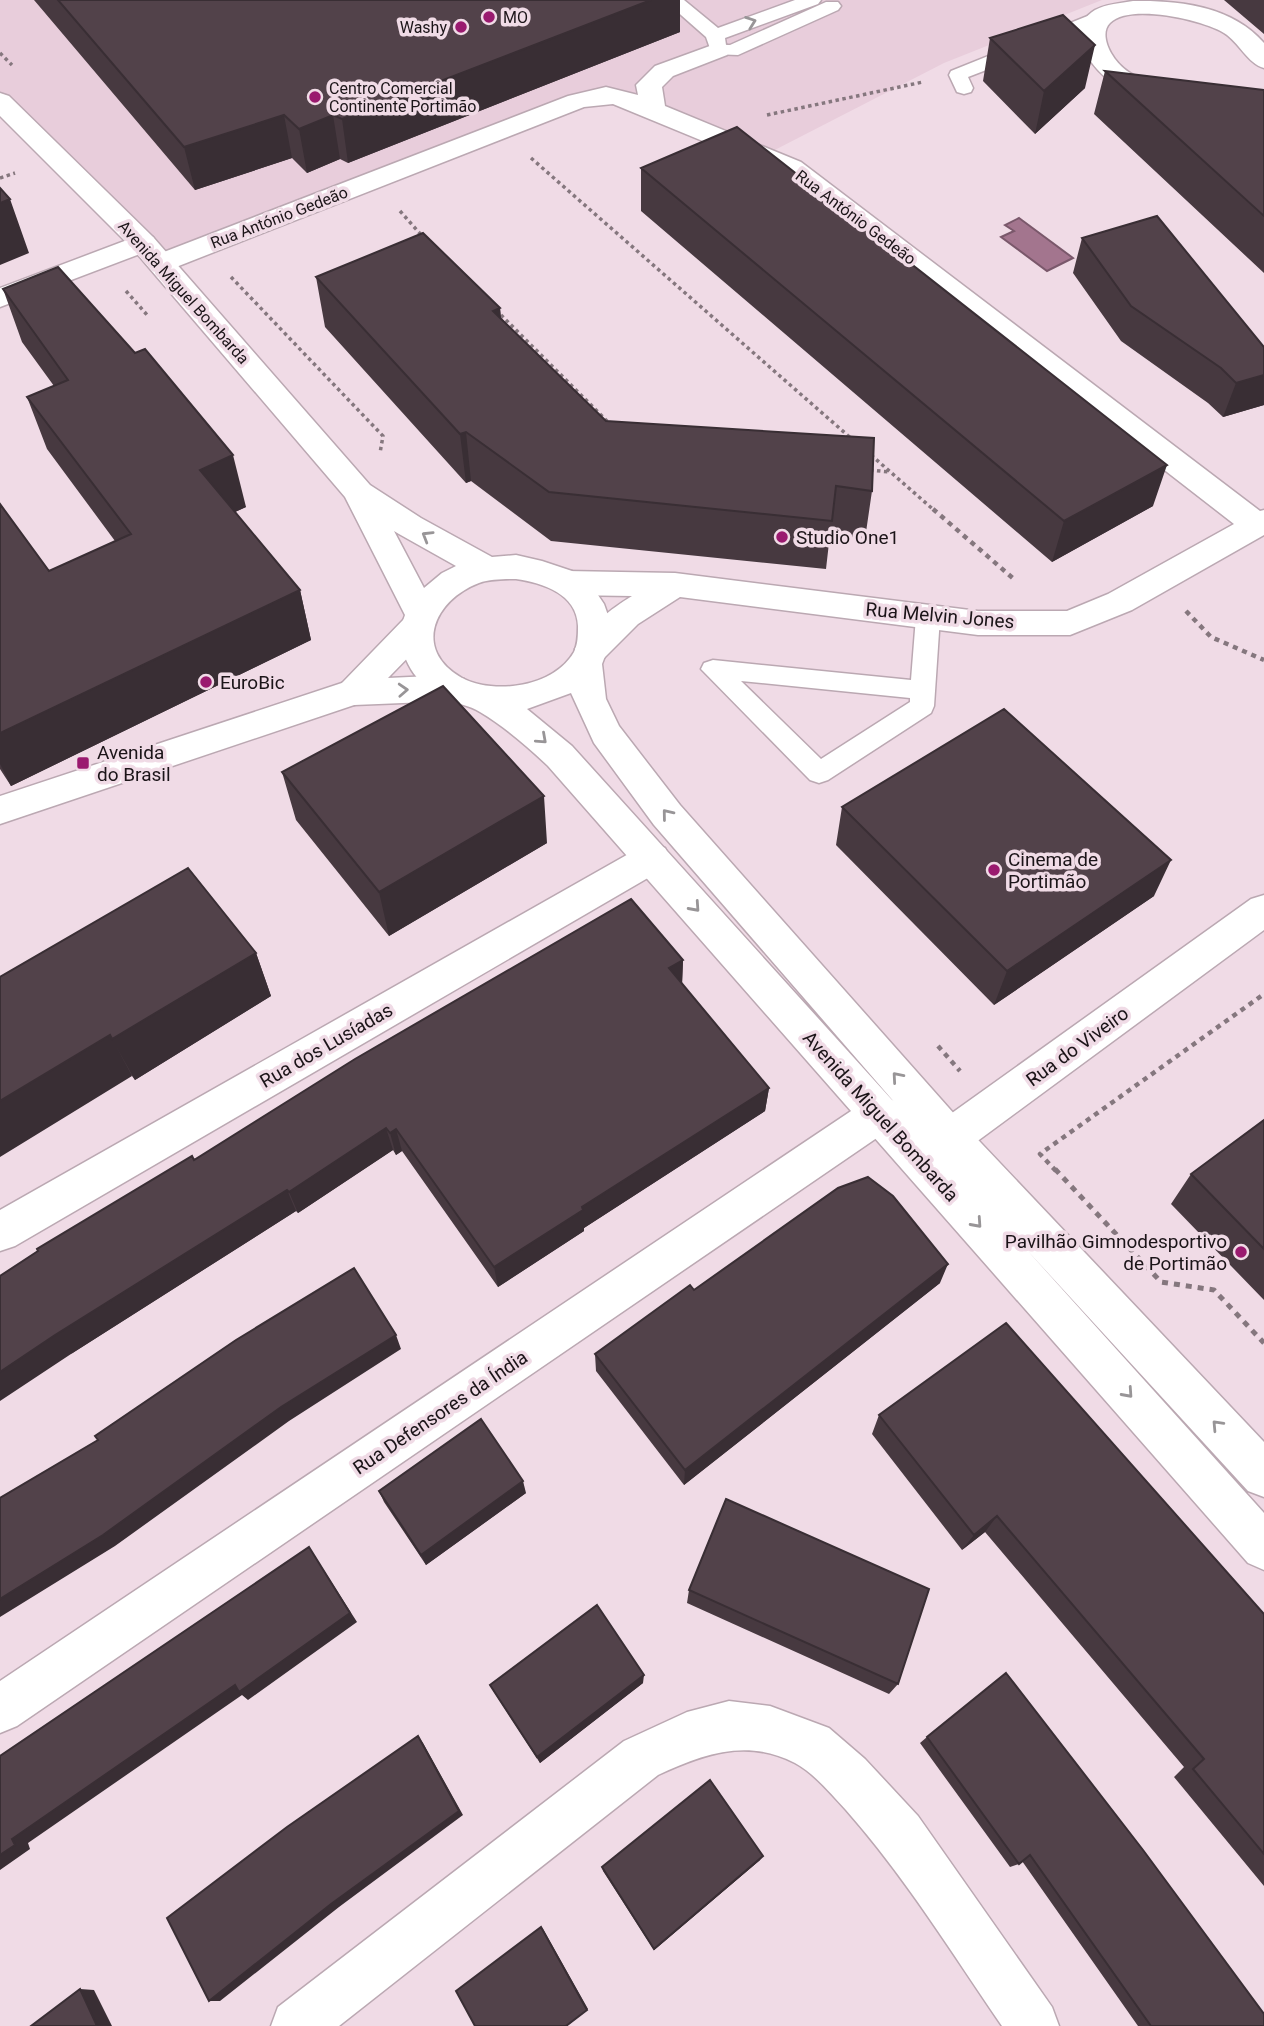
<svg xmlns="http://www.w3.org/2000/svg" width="1264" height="2026" viewBox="0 0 1264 2026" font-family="Roboto,sans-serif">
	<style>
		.built { fill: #e8cddb }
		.water { fill: #a3758e; stroke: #7a586b; stroke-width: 2 }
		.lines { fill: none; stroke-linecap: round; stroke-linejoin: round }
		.service-casing { stroke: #bba8b2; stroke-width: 3 }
		.minor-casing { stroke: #bba8b2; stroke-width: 3 }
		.tertiary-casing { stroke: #bba8b2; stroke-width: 3 }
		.path-far2 { stroke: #85777e; stroke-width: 3.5; stroke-dasharray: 3.5 3.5; stroke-linecap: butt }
		.path-far1 { stroke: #85777e; stroke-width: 4.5; stroke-dasharray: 5 5; stroke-linecap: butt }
		.path { stroke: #85777e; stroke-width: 5; stroke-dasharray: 6 6; stroke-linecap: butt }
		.service { fill: #fff; fill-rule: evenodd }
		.minor { fill: #fff; fill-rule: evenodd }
		.tertiary { fill: #fff; fill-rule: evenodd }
		.wall { fill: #473940 }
		.shaded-wall { fill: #392e34 }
		.building { fill: #52424a; stroke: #392e34; stroke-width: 2 }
		.oneway { stroke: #989597 }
		.poi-dot { fill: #9a1a6f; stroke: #f0dbe6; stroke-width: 2.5 }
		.labels { text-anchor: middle; stroke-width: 7; stroke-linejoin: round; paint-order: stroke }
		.far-poi-label { font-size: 16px; fill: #1b1418; stroke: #f0dbe6; text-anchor: start }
		.far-street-label { font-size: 16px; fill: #1b1418; stroke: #f0dbe6 }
		.poi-label { font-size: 19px; fill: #1b1418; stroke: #f0dbe6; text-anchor: start }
		.street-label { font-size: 19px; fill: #1b1418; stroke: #f0dbe6 }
	</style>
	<rect width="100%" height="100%" fill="#f0dbe6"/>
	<path class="built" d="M0 0H1102L944 63 765 155 606 95 161 263 0 101Z"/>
	<path class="water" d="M1019 218 1073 258 1047 271 1001 237 1014 231 1005 225Z"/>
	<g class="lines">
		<g class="service-casing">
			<path id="service" d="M664 0H684L718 28 795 0H821L818 4 725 38 726 45H730L826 2H838L841 6 838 10 738 55 712 54 706 37Z
				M1105 9 1111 10 1114 14 1111 18 1067 39 968 77 973 88 971 92 964 94 957 92 949 75 951 71Z
				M928 608 936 611 940 617 934 706 931 713 828 780 819 783 810 780 701 669 704 663 713 660 911 680 916 617 920 611ZM741 681 910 698V702L821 759Z"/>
		</g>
		<g class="minor-casing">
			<path id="minor" d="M1133 1C1179 0 1232 6 1264 43V68C1248 64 1239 42 1224 33 1203 20 1130 3 1110 23 1102 31 1106 44 1111 53 1128 83 1160 80 1171 96L1167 101C1128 111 1047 40 1095 10 1106 4 1121 3 1133 1Z
				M718 43 727 45 730 50 727 55 673 76 662 87 665 106 801 162 1260 511 1264 510V535L1132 610 1070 635H978L680 597 638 624 604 658 592 661 580 658 575 649C587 627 611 609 632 596L567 595 556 591 551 583 556 575 567 571 675 573 978 611H1067L1108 594 1234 524 783 174 613 104 584 107 171 269 161 272 151 269 147 263 151 257 568 96 606 87 638 95 636 85 655 66Z
				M143 234 153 237 157 243 153 249 0 307V288Z
				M417 615 429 618 434 627 429 636 388 678 452 675 464 679 469 688 464 697 452 701 354 705 342 701 337 692 342 683 405 618Z
				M652 843 665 848 670 858 665 868 15 1246 0 1251V1210L639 848Z
				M1264 895V930L964 1151 950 1156 884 1133 17 1726 0 1733V1681L866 1101 880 1096 945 1118 1251 899Z
				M729 1701 770 1706 829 1728 865 1759 918 1816 1052 2007 1059 2026H1002C952 1953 905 1877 846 1810 832 1795 814 1773 795 1763 747 1738 703 1754 658 1775L339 2026H271L278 2007 624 1741 687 1712Z"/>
		</g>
		<g class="tertiary-casing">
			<path id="tertiary" d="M0 93 9 96 153 237 370 485 421 518 492 557 516 555 542 561 572 571 592 586 604 604 610 621 611 640 602 664 606 699 619 726 680 805 964 1125 1264 1442V1497L1248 1491 1026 1249 1264 1513V1570L1248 1563 548 766C526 745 505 727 480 712 470 705 456 704 445 699 413 685 392 648 405 615L345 497 133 249 0 116ZM394 531 399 534 456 566 442 573 424 588ZM516 579C543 583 577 594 578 626 578 635 578 644 574 652 554 687 495 695 462 678 412 650 434 600 479 583 490 579 504 579 516 579ZM571 693 594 743 654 825 902 1111 572 746 527 709Z
				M354 679 366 683 371 692 366 701 0 824V796Z"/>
		</g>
		<path class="path-far2" d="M0 53 12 65
			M767 115 923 82
			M531 158 853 440
			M0 178 15 173
			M400 211 423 237
			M231 277 383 436 380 453
			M126 291 148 316
			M496 310 611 425
			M871 455 935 511
			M870 470 889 472"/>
		<path class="path-far1" d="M933 509 1015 580
			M1186 611 1211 637 1264 660
			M938 1046 960 1071
			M1056 1171 1040 1154 1264 994"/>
		<path class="path" d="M1055 1169 1161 1282 1214 1290 1264 1343"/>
		<use href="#service" class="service"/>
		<use href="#minor" class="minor"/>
		<use href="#tertiary" class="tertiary"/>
	</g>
	<path class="wall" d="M34 0H680V32L348 163 340 159 307 173 292 158 195 190Z
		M1224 0H1264V34Z
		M990 38 1085 88 1035 134 983 81Z
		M1105 71 1264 90V273L1094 114Z
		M641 168 1153 506 1052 562 641 211Z
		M1082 238 1264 347V405L1223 417 1208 403 1121 341 1073 273Z
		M316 277 500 308 501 318 606 421 872 491 865 539 830 534 826 569 551 541 471 481 466 483 325 327Z
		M3 289 246 507 235 512 300 590 311 640 11 786 0 769V504L49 571 115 541 47 449 27 397 54 386 22 342Z
		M282 772 547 843 389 936 296 820Z
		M842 807 1154 896 994 1005 836 845Z
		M256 953 271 996 135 1080 132 1076 0 977Z
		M683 960 682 984 769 1088 765 1111 584 1228V1231L498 1287 402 1151 396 1155 393 1150 298 1213 296 1211 71 1354 194 1160Z
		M1264 1120V1300L1171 1204 1191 1174Z
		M940 1283 684 1485 596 1371 595 1354 694 1290Z
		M879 1415 1264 1614V1886L1174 1777 1184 1767 985 1532 962 1550 872 1434Z
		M379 1491 526 1493 426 1565 384 1502Z
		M689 1590 898 1684 889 1694 687 1603Z
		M643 1683 540 1763 494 1692 490 1685Z
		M927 1737 1264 2026H1138L1022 1861 1019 1864 1010 1867 920 1743Z
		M760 1860 654 1950 603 1871 602 1867Z"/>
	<path class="shaded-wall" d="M651 0H680V32L348 163 342 119Z
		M1095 45 1085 88 1035 134 1044 91Z
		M284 115 292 158 195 190 184 147Z
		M333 115 340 159 307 173 299 129Z
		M10 199 29 253 0 265V203Z
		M500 308 504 358 493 311Z
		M1264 375V405L1223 417 1236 383Z
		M466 432 471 481 466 483 460 434Z
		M233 455 246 507 215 521 200 470Z
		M1167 465 1153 506 1052 562 1064 521Z
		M300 590 311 640 11 786 0 764V733Z
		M544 796 547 843 389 936 379 892Z
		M1171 860 1154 896 994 1005 1007 971Z
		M256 953 271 996 135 1080 112 1039Z
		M683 960 682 985 669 968Z
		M110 1035 132 1076 0 1157V1101Z
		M769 1088 765 1111 584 1228V1231L498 1287 494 1267 582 1207Z
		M386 1128 393 1150 298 1213 289 1192Z
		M396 1129 402 1151 396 1155 390 1133Z
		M287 1190 296 1211 71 1354 0 1401V1372L55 1335Z
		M948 1264 940 1283 684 1485 685 1470Z
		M396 1335 401 1349 289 1421 115 1546 0 1617V1599L281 1407Z
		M523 1481 526 1493 426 1565 421 1555Z
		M997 1516 985 1532 962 1550 974 1535Z
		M309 1547 357 1622 248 1700 242 1695 28 1843 30 1849 0 1870V1855L12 1839Z
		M644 1675 643 1683 540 1763 537 1757Z
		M418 1736 423 1743 463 1815 339 1907 220 2001H209Z
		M763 1856 760 1860 654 1950V1949Z
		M541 1927 543 1929 588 2009 567 2026Z
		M80 1989 94 1990 112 2026H97Z"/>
	<path class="building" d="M58 0H651L342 119 333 115 299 129 284 115 184 147Z
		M1063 15 1095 45 1044 91 990 38Z
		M1105 71 1264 90V216Z
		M737 127 1167 465 1064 521 641 168Z
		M0 188 10 199 0 203Z
		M1157 216 1264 347V375L1236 383 1221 368 1131 306 1082 238Z
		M423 233 500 308 493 311 606 421 874 438 872 491 836 486 832 521 549 492 466 432 460 434 316 277Z
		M58 267 135 353 145 349 233 455 200 470 300 590 0 733V504L49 571 131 534 27 397 68 380 3 289Z
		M443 686 544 796 379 892 282 772Z
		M1004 709 1171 860 1007 971 842 807Z
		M188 868 256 953 112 1039 110 1035 0 1101V977Z
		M631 899 683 960 669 968 769 1088 582 1207 583 1210 494 1267 396 1129 390 1133 386 1128 289 1192 287 1190 55 1335 0 1372V1276L38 1251 37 1249 192 1156 194 1160 355 1059Z
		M1264 1120V1249L1191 1174Z
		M868 1177 893 1196 948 1264 685 1470 595 1354 690 1285 694 1290 838 1188Z
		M354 1268 396 1335 281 1407 103 1535 0 1599V1498L98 1440 95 1436 236 1340Z
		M1006 1323 1264 1614V1854L1193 1769 1204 1759 997 1516 974 1535 879 1415Z
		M481 1419 523 1481 421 1555 379 1491Z
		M726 1499 929 1589 898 1684 689 1590Z
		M309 1547 350 1613 239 1692 235 1685 12 1839 15 1845 0 1855V1756Z
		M597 1605 644 1675 537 1757 490 1685Z
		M1006 1673 1143 1850 1264 2014V2026H1151L1030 1855 1019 1864 927 1737Z
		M418 1736 459 1811 331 1904 209 2001 167 1918 287 1827Z
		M710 1780 763 1856 654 1949 602 1867Z
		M541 1927 587 2010 566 2026H475L456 1991Z
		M80 1989 97 2026H31Z"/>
	<defs><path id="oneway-chevron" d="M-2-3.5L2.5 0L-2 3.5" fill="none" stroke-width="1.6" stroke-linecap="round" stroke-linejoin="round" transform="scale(1.75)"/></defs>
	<g class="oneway">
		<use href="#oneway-chevron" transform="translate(751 22) rotate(-20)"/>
		<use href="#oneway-chevron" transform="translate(427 536) rotate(-149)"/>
		<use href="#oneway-chevron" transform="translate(403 690) rotate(-3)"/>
		<use href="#oneway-chevron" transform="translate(542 739) rotate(42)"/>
		<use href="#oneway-chevron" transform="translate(667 814) rotate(-129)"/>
		<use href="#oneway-chevron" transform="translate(695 907) rotate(48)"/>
		<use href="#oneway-chevron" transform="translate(897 1077) rotate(-131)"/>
		<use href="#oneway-chevron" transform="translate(977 1223) rotate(48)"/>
		<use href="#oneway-chevron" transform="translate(1128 1393) rotate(48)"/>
		<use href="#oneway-chevron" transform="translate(1217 1425) rotate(-133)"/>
	</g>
	<g class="poi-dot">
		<circle cx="489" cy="17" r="7"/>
		<circle cx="461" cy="27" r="7"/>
		<circle cx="315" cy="97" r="7"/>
		<circle cx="782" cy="537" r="7"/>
		<circle cx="206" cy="682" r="7"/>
		<rect x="76" y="756" width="14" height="14" rx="3.5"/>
		<circle cx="994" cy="870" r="7"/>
		<circle cx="1241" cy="1252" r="7"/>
	</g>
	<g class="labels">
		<g class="far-poi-label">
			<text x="503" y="23">MO</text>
			<text x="447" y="33" text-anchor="end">Washy</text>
			<text x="329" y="94">Centro Comercial<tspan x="329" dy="18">Continente Portimão</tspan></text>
		</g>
		<g class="far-street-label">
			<text transform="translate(279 217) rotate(-21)" y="6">Rua António Gedeão</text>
			<text transform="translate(856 217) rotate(37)" y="6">Rua António Gedeão</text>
			<text transform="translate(184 292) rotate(48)" y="6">Avenida Miguel Bombarda</text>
		</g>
		<g class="poi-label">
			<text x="796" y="544">Studio One1</text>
			<text x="220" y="689">EuroBic</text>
			<text x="97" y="759">Avenida<tspan x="97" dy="22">do Brasil</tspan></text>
			<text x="1008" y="866">Cinema de<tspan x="1008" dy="22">Portimão</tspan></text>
			<text x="1227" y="1248" text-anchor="end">Pavilhão Gimnodesportivo<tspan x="1227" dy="22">de Portimão</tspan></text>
		</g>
		<g class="street-label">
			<text transform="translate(940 615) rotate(5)" y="7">Rua Melvin Jones</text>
			<text transform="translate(326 1045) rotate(-30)" y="7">Rua dos Lusíadas</text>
			<text transform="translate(1077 1046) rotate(-36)" y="7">Rua do Viveiro</text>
			<text transform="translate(881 1116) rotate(48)" y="7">Avenida Miguel Bombarda</text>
			<text transform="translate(440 1412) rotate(-34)" y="7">Rua Defensores da Índia</text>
		</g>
	</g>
</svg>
